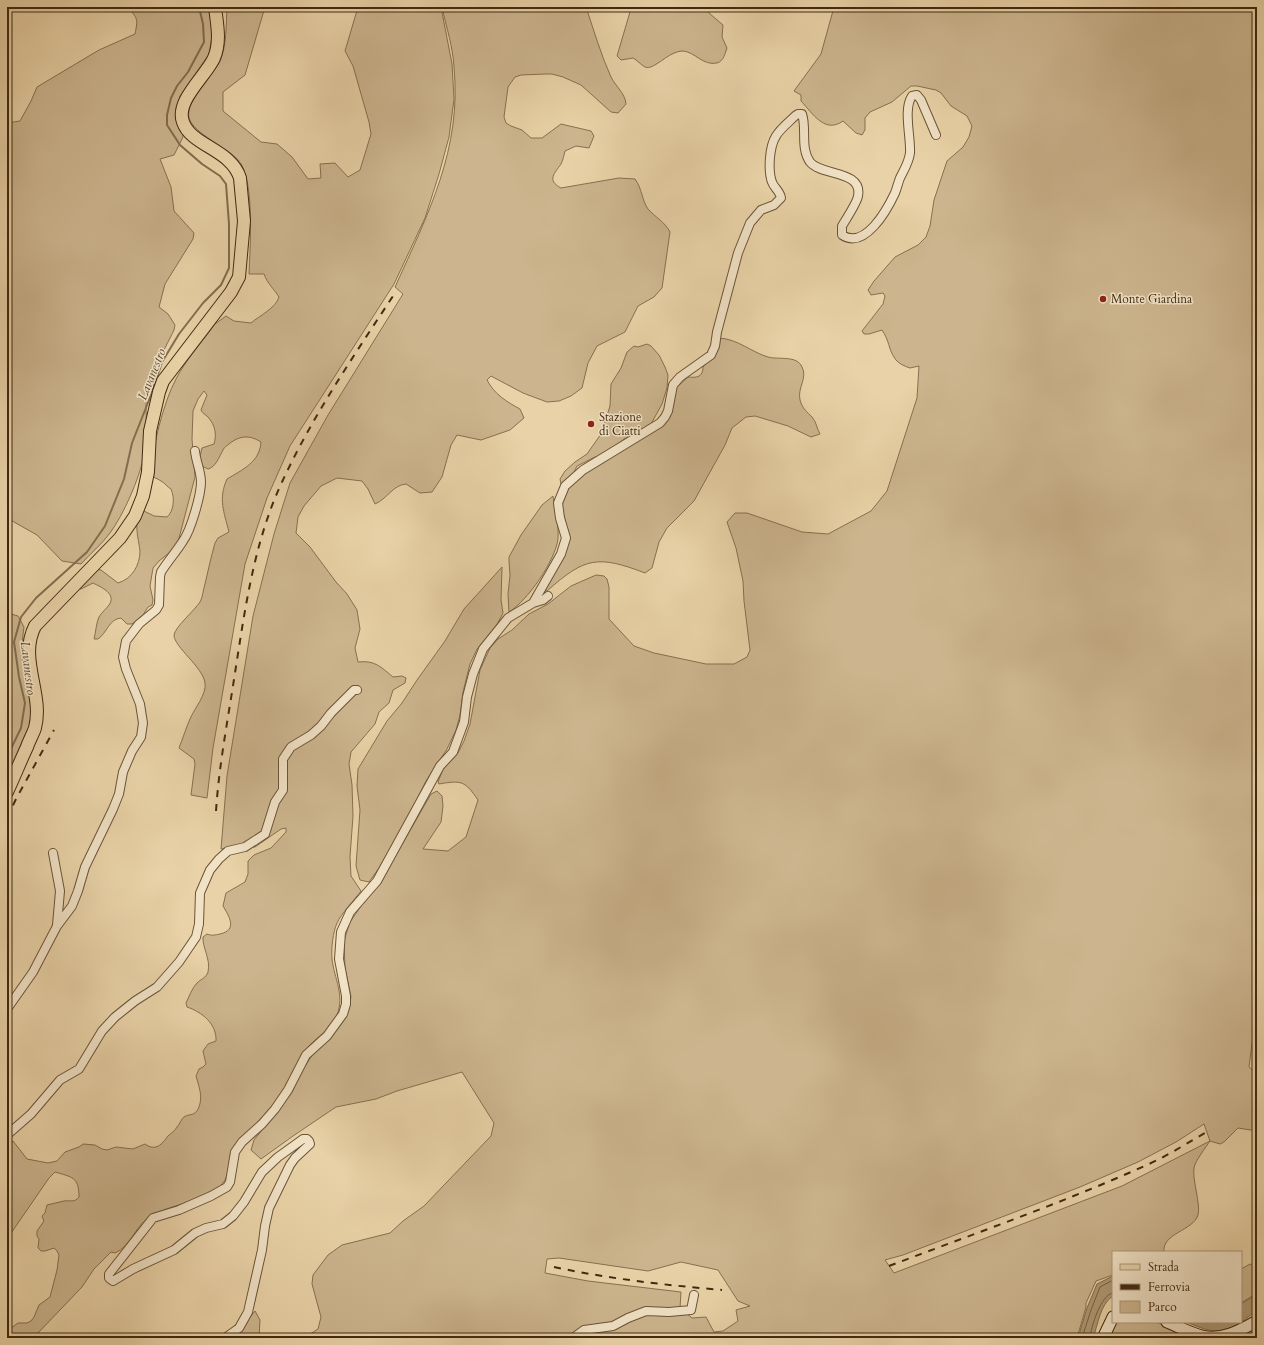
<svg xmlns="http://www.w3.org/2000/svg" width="1264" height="1345" viewBox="0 0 1264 1345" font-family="Cardo,serif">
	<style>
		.green { fill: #ccb58e; stroke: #867050; fill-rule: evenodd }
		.water { fill: #af9974; stroke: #826d4d }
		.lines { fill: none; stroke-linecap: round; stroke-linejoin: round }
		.shore { stroke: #776243; stroke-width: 1 }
		.stream { stroke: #826d4d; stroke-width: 2 }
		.street-casing { stroke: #6a5437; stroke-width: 10 }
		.secondary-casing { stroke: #3f2a12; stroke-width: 13 }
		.primary-casing { stroke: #3f2a12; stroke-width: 14 }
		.street { stroke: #f1e2c6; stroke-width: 8 }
		.secondary { stroke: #f1e2c6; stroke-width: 11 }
		.primary { stroke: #e9d2a7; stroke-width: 12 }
		.rail { stroke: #3f2a12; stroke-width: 2; stroke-dasharray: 7 7; stroke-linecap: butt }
		.poi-dot { fill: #8f2418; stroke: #f1e2c6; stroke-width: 1.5 }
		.labels { text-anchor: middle; stroke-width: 3; stroke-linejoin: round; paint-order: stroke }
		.poi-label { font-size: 12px; fill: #3f2a12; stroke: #f1e2c6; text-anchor: start }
		.water-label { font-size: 13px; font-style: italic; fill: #5b462a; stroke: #f1e2c6 }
	</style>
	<rect width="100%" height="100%" fill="#e9d2a7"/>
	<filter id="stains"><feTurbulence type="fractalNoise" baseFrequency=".005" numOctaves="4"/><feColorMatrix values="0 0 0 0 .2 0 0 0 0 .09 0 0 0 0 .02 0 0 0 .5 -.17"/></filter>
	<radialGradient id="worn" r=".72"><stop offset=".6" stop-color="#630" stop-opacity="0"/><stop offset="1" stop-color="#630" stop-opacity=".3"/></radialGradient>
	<path class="green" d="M127 7H208L213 31 209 54 180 96 183 137 174 155 160 159 171 187 174 211 194 233 193 239 165 284 159 307 168 314 175 325 174 330C163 353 147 378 146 404 146 421 148 439 144 456 139 479 124 514 110 533 102 544 90 554 81 564L62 561 37 535 7 518V123L20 121 31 101 37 87 99 50 135 34C138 19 138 18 127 7Z
		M227 7H265L245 75 223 92V111L261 142 277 144 292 157 308 179 321 178 320 164 335 163 348 177 360 170 371 134 369 122 353 66 345 51 358 7H441L452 64 454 99 449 137 439 174 425 218 394 284 290 446 267 498 245 564 213 748 207 798 191 795 195 764 194 759 179 748C183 738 186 728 190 719 194 709 207 694 205 683 203 667 174 647 174 635 175 627 194 611 200 602 203 597 203 590 205 584 208 571 211 557 215 543L218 538 229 532C224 512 218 499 227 479 242 470 260 462 261 442 250 435 240 435 229 444 227 446 224 447 223 450 219 457 216 467 208 469L200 465 199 461 202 448 214 444C217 434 215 425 208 417 205 414 203 414 201 410L207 395 204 391 198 399 193 411 192 439 195 477 178 542 169 553 159 561 153 568 150 586 153 600 152 605 148 607 143 615 132 624H127L121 618C109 619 107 633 98 639H94C96 632 96 623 99 617 102 612 106 609 109 605 117 594 101 587 93 583L81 589H76L93 569 101 570 118 583C132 579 140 565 140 551 139 542 136 532 137 522 138 518 140 514 142 510L154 516 167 517C174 511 175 498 171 489 167 487 165 483 161 481 157 478 153 478 150 474 153 447 163 403 176 379 185 361 203 341 215 324L226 316 234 321 251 323C259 316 276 308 279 297 274 289 267 283 264 274H249C250 248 255 180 239 161 227 147 194 134 189 118 185 101 213 76 220 61 227 45 226 24 227 7Z
		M442 7H586C594 31 601 55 611 77 616 87 625 93 626 104L618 113 611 112 581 85 563 77 552 74H545L521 75 515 77 508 87 504 117 506 123 511 126 522 130 531 138H542L561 124 591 131 594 136 589 148 576 146 565 151C564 155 563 160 561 164 555 173 546 180 561 188L619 178 635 179C642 188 642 201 648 209 655 217 665 222 670 232L662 288 654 297 638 306 625 332 597 346 588 363 582 388 571 396 559 401 547 402 523 393 491 376 487 380C494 394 507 402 520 409L524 418 510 430 481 440 457 435 451 445 442 477 432 492 420 493 406 484C393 485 387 499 375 504L368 489 362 481 337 478 321 486 304 506 298 517 296 533 310 547 336 582 347 594 357 610 360 629 355 648 358 662C375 660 381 667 393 677L402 676 406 678 405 683 393 690 389 703 379 712 375 724 351 752 349 764 352 785 353 816 350 857 351 876 361 891C354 900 341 914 337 923 333 932 331 948 332 959 334 978 345 995 337 1015 331 1029 317 1037 307 1048 298 1058 295 1071 288 1083 283 1092 276 1102 269 1110 258 1123 244 1134 234 1148 227 1158 231 1175 222 1184 206 1202 168 1204 148 1218 135 1227 130 1247 115 1253L111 1252 94 1269 82 1287 38 1333 29 1338H7V1331L18 1323H27L31 1321 34 1317 39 1305 50 1297 57 1270 59 1255 57 1251 54 1248 45 1251H41L38 1248 39 1239 37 1236V1231L44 1221 42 1216 45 1213 47 1205C53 1204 58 1202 64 1201 71 1200 74 1203 79 1197 79 1177 72 1177 55 1172L49 1178 7 1239V1167L11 1160 7 1147 13 1141 27 1159 48 1163 57 1161 65 1152 79 1147 83 1144 95 1145 102 1149 107 1150 116 1147 133 1149 145 1144C156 1152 162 1144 168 1136 171 1133 175 1131 177 1127 180 1124 181 1119 184 1117 190 1113 195 1117 199 1107 203 1096 199 1087 196 1076L199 1069 203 1067 206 1064 203 1051 208 1044 216 1041C217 1024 202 1012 187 1007L186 1003C189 997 192 988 197 983 201 979 206 978 208 972 211 959 202 947 203 937L207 934C212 936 215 935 220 934 238 930 229 916 223 906L226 893 245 882 248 874V861L254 855 271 848 286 832V828L281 829 255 847H234L221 849 227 776 253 616 274 534 290 483 328 415 403 294 395 287C428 214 462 149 454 67 453 47 446 26 442 7Z
		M629 7H707L709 13 723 25 722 37 727 48C725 53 724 61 717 63 703 66 695 52 683 51 668 51 654 71 645 67 641 65 637 60 633 58L621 60 617 56 630 12Z
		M834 7H1257V1032L1253 1036 1249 1067 1256 1073 1257 1080V1131L1238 1128 1224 1142 1220 1144 1210 1141C1206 1147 1195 1161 1194 1168 1192 1179 1201 1205 1198 1215 1193 1231 1162 1233 1164 1252H1113V1275L1096 1281 1086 1303V1307L1077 1338H304L318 1329 321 1317 312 1284 313 1275 328 1255 342 1245 390 1233 403 1221 424 1206 491 1136 494 1123 462 1072 397 1091 376 1099 336 1107 293 1136 261 1159 251 1150 254 1140 291 1094 303 1069 313 1054 346 1017 349 1009 351 997 345 968 344 941 350 922 393 860 431 794 437 791 442 796 443 806 441 822 423 849 448 851 466 837 478 800C465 781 462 780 439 784L438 782 443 769 458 753 464 741 470 724 480 670 490 648 498 639 512 630 529 614 548 604 571 586 596 575 604 576 607 579 609 587V619L634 646 654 653 706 664H734L747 657 750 650 744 601 743 581 736 548 727 522 735 513H747L802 532 828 534 871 511 887 491 917 398 919 366 910 368C904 366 897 363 894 357 889 350 889 340 882 330L869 334H864L862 331 883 304 885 296 883 293 871 295 868 290 874 281 895 257 918 245 926 237 930 226 934 200 947 161 963 147 969 137 972 126 967 116 951 106 941 93 936 90 917 86H911L892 102 870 112 865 118V130L862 135 856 133 843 121C825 134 813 114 801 101V95L794 91 821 54ZM1204 1124 1210 1141 1122 1186 894 1273 885 1260 903 1255 1080 1187 1138 1162 1176 1142ZM559 1258 648 1271 681 1262 718 1270 738 1301 750 1306 736 1310 738 1321 723 1331 714 1332 706 1317 692 1318 680 1308 681 1292 588 1281 545 1273 547 1259Z
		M719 338C738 339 751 352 768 357 779 360 797 355 802 367 808 378 797 388 800 400 802 408 807 412 812 417 816 421 817 429 820 434L811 437 788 426 755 416 746 417 732 428 725 445 694 501 667 528 659 542 652 568 645 573C598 555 585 557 547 591L545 590 560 564 566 550 569 537 562 507 563 498 567 490 580 477 661 426 675 389 688 377C697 378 703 377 703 367L709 361Z
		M647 344 651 346 659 355 665 367 668 375 667 388 662 404 651 424 624 439 608 453 595 457 577 466 571 478 565 484H561L560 479 565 471 575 462 587 454 601 434 610 406 611 384 621 368 627 352 634 346 638 347Z
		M553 496C555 510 559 525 558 539 555 561 528 600 509 612L508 594 510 575 509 561V557L521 535 542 505Z
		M502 567 501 600 503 613 493 632 477 649 470 664 463 692 460 715 456 730 447 749 426 781 403 828 379 868 369 882 360 880 356 866 360 810 357 786 358 769 387 721 402 703 417 680 445 641 464 609Z
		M7 613 18 616 24 627 21 651 32 711 29 727 19 749 7 781Z
		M1250 1264 1257 1268V1293L1241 1303V1269Z
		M255 1311 260 1320 259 1338H233Z
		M1117 1322H1156L1188 1335 1187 1338H1107Z"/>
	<path class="water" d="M1113 1276V1296C1100 1304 1098 1325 1093 1338H1078L1087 1308 1097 1284Z
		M1257 1294V1311C1249 1315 1243 1322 1236 1326 1220 1336 1202 1329 1187 1322H1241V1304Z"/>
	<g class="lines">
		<path class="shore" d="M1082 1338 1091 1310 1100 1287 1113 1280
			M1090 1338C1091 1327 1101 1294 1113 1293"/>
		<path class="stream" d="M7 757 21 728 25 703 19 677 14 642 21 617 36 598 87 552 105 526 124 479 132 443 151 395 162 362 179 334 203 303 221 285 229 268V224L226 184 220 176 202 164 180 145 167 125V115L171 98 177 86 188 72 204 42 203 24 199 7"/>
		<g class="street-casing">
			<path id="street" d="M533 603 543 600 548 596
				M53 853 60 891 57 925
				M7 1009 33 972 57 926 72 906 78 891 85 867 113 809 119 794 123 772 132 751 141 737 143 723 140 704 126 669 123 657 126 641 139 624 156 610 159 605 160 577 161 572C168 561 176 552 183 541 191 530 201 495 201 482 201 471 196 462 195 451
				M7 1135 31 1114 60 1080 79 1069 102 1031 115 1017 135 1001 157 987 179 962 196 937 199 924 200 893 210 870 219 859 228 851 245 847 265 834 275 802 283 790V759L291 747 311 735 321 726 331 713 354 690H357
				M225 1338 239 1328 248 1312 262 1250 265 1226 269 1208 290 1165 295 1158 310 1144 309 1141 307 1139H303L292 1147 278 1157 262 1172 244 1202 233 1216 223 1224 206 1228 195 1233 174 1250 133 1269 113 1281 109 1278V1274L153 1218 179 1210 211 1196 227 1187 230 1182 235 1152 242 1142 262 1124 275 1109 288 1090 306 1055 327 1036 343 1014 346 1004V996L339 959 341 932 350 912 377 881 440 766 453 752 464 722 467 697 473 674 483 649 508 618 533 603 561 554 566 538 560 518 558 503 565 486 583 470 660 423 665 417 668 411 673 385 680 377 711 355 715 346 717 332 738 253 750 223 761 210 774 205 781 198C780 191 774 188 772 182 768 171 769 147 776 136 780 129 789 122 795 116L798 114H802C807 128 800 148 810 162 821 176 863 170 858 196 857 203 846 219 842 226V235C865 250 887 210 895 193 897 188 898 183 900 178 904 170 909 162 910 153 911 137 903 109 912 96L917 95 921 100 936 135
				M573 1338 584 1330 613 1326 628 1318 646 1311 669 1312 691 1310 694 1295"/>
		</g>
		<g class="secondary-casing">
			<path id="secondary" d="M1167 1322C1179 1327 1190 1333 1202 1336 1222 1341 1241 1330 1257 1321
				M1103 1338 1113 1317"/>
		</g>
		<g class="primary-casing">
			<path id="primary" d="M7 792C14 777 20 762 27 747 29 741 33 734 35 728 44 694 18 659 35 626L120 538 135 516 143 496 148 472 150 431 159 392 163 381 231 292 239 277 244 221 240 178C231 149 191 146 183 122 175 101 206 76 214 58 221 41 217 24 215 7"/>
		</g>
		<use href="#street" class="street"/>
		<use href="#secondary" class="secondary"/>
		<use href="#primary" class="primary"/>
		<path class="rail" d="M216 811C219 765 228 719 235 673 245 609 254 542 282 482 313 415 355 354 395 293
			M7 818 16 799 54 730
			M889 1266C976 1233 1065 1202 1149 1164 1169 1155 1187 1143 1205 1133
			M554 1267C610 1279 665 1285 722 1290"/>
	</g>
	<g class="poi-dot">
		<circle cx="1103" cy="299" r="4"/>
		<circle cx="591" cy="424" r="4"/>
	</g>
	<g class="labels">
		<g class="poi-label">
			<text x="1111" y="303">Monte Giardina</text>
			<text x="599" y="421">Stazione<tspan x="599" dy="14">di Ciatti</tspan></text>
		</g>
		<g class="water-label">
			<text transform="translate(151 374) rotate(-68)" y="5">Lavanestro</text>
			<text transform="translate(29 668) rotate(83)" y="5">Lavanestro</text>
		</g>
	</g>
	<rect width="1264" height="1345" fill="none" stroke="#e9d2a7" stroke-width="24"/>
	<rect x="8" y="8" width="1248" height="1329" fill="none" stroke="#3f2a12" stroke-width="2"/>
	<rect x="12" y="12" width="1240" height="1321" fill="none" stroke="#3f2a12"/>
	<rect x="1112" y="1251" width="130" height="72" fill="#f1e2c6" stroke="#aa987e"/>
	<rect x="1120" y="1264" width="20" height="6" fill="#e9d2a7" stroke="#aa987e"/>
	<text x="1148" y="1271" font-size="12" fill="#3f2a12">Strada</text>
	<rect x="1120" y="1284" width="20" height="6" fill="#3f2a12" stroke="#aa987e"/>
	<text x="1148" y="1291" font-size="12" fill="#3f2a12">Ferrovia</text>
	<rect x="1120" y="1301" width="20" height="12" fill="#ccb58e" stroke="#aa987e"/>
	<text x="1148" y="1311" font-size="12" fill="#3f2a12">Parco</text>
	<rect width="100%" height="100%" filter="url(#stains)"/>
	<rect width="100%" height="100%" fill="url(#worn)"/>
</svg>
